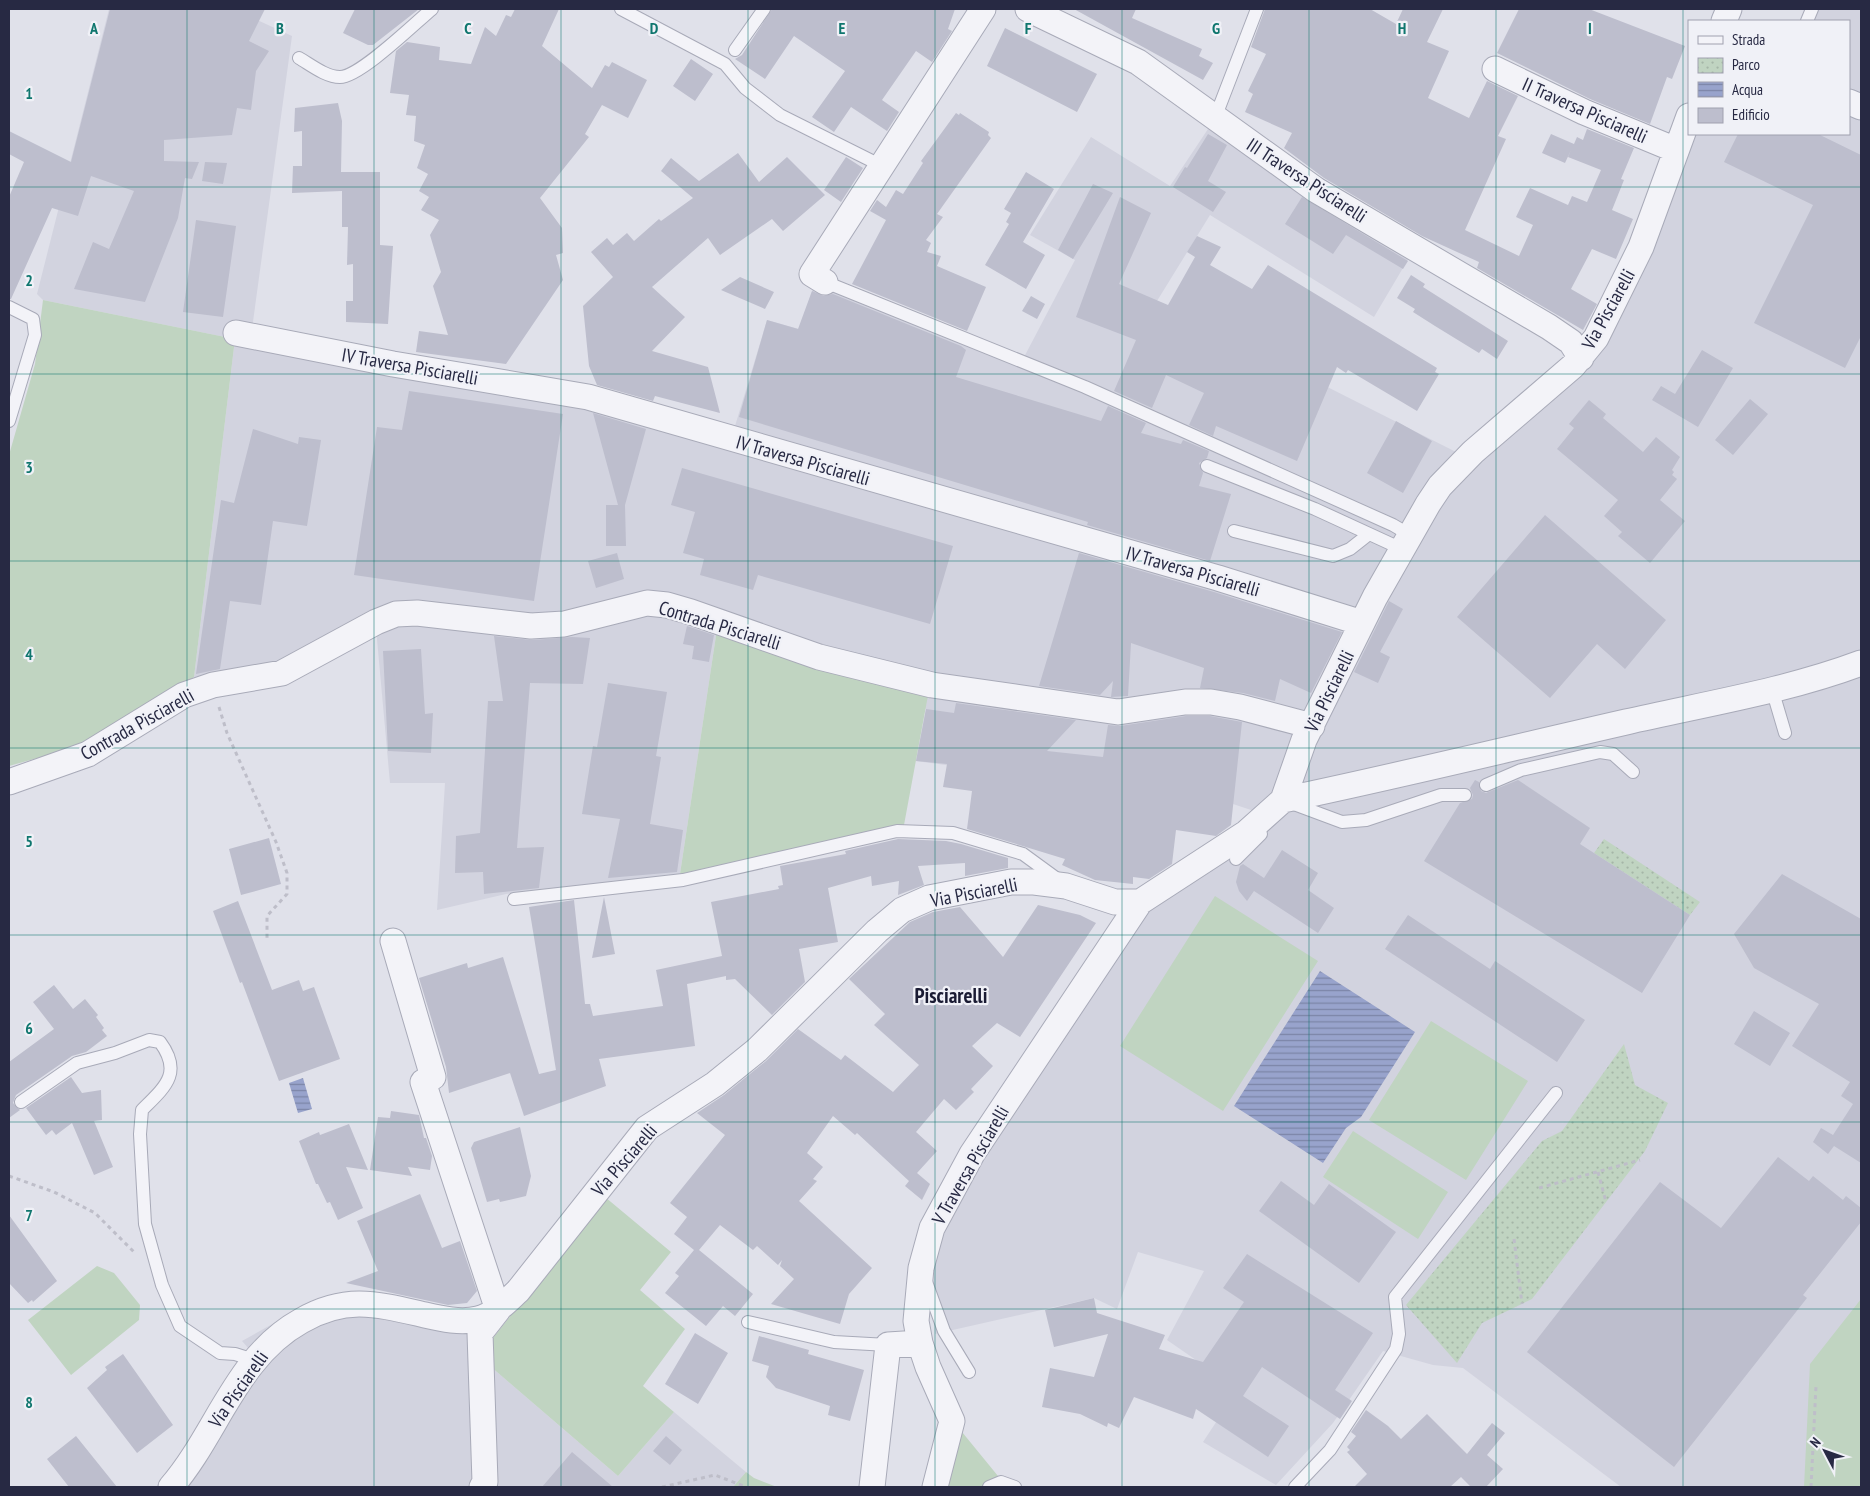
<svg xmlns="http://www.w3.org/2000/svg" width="1870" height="1496" viewBox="0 0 1870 1496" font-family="'PT Sans Narrow',sans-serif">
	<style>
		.built { fill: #d2d3df }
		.green { fill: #c0d4c1 }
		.park { fill: url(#park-dots) }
		.water { fill: url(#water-rules) }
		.building { fill: #bdbecd }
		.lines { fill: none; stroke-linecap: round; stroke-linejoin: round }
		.service-casing { stroke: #a8aab8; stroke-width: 14 }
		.minor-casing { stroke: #a8aab8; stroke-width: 27 }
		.path { stroke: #bebec9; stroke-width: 3; stroke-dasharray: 4 4; stroke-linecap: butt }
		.service { stroke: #f3f3f8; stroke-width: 12 }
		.minor { stroke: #f3f3f8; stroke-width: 25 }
		.grid { fill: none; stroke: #0f766e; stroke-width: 1; stroke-opacity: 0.55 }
		.labels { text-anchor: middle; stroke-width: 4.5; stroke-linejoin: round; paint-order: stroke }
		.street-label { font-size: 19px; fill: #272943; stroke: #f0f1f7 }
		.quarter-label { font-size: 21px; font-weight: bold; fill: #1a1b33; stroke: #f0f1f7 }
		.grid-label { font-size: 16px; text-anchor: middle; font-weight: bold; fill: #0f766e; stroke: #f0f1f7; stroke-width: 4.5; stroke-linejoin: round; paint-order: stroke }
	</style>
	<defs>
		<pattern id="park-dots" width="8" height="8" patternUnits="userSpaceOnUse" patternTransform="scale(1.25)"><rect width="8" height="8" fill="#c0d4c1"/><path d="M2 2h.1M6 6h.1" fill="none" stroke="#a5b6a7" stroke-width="1.8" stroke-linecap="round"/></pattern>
		<pattern id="water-rules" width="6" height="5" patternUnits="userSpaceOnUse" patternTransform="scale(1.25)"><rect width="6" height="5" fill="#98a3cc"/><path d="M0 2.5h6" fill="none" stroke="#7c85a7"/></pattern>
	</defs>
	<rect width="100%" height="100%" fill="#e0e1ea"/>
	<path class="built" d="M109 9H233L292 36 252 329 732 436 767 320 799 329 818 274 1022 361 1075 260 1030 235 1091 137 1170 186 1212 123 1413 251 1374 317 1210 215 1157 301 1460 454 1587 350 1617 290 1689 98V134H1849V21H1804L1808 9H1861V1487H1621L1463 1368 1433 1365 1383 1351 1333 1423 1276 1485 1203 1442 1238 1389 1167 1340 1204 1271 1138 1252 1117 1309 1094 1298 935 1334 933 1288 939 1227 1141 909 1254 811 1233 804 916 761 926 709 717 629 680 874 506 894 437 910 445 783H390L375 617 329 636 267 666 194 677 235 339 43 300 37 294Z
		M312 1302 445 1307 493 1338 490 1366 618 1476 674 1412 746 1472 733 1487H181L263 1365 242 1341Z"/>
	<path class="green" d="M43 300 235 339 194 677 73 748 9 766V455L35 364Z
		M717 629 929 690 904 825 680 874Z
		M1215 896 1318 961 1223 1111 1120 1046Z
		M1431 1021 1528 1081 1466 1180 1369 1120Z
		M1353 1131 1448 1192 1418 1239 1323 1177Z
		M605 1197 671 1252 640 1290 685 1329 643 1386 674 1412 618 1476 490 1366 493 1338Z
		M97 1266 114 1273 140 1305 139 1320 71 1375 28 1320Z
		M1861 1299V1487H1804L1810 1364Z
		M962 1432 1007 1487H942Z
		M746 1472 754 1478 777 1487H733Z"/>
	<path class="park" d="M1604 839 1700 902 1690 915 1594 853Z
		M1624 1044 1635 1085 1668 1103 1645 1151 1532 1299 1482 1323 1457 1363 1406 1305 1542 1141 1562 1131Z"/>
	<path class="water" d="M1320 971 1415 1032 1361 1117 1346 1128 1323 1163 1234 1106Z
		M303 1078 312 1109 298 1113 289 1083Z"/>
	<path class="building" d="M110 9H265L249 41 269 51 256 71 251 110 237 108 232 135 164 140V161L199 162 192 179 185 178 178 218 145 302 74 289 93 242 109 249 134 191 91 176 78 216 52 208 11 299H9V197L24 162 9 154V131L71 162Z
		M355 9H419L373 45H368L343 33Z
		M515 9H559L542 46 592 88 605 65 609 67 612 62 647 80 628 118 602 105 585 134 589 137 540 198 562 228 563 253 556 255 563 280 506 364 416 352 419 331 448 335 433 286 441 272 430 235 439 220 421 210 429 197 419 191 428 174 417 168 425 145 414 141 416 116 406 115 409 95 390 93 396 51 407 42 440 47 439 60 471 64 485 27 496 36 506 15 511 17Z
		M772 9H955L948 29 952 31 932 62 916 51 882 100 899 112 887 131 851 107 834 132 812 117 845 71 794 36 765 79 735 59 742 55Z
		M1074 9H1136L1132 18 1202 49 1199 56 1213 63 1203 80Z
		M1265 9H1370L1396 24 1403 9H1443L1427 42 1449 51 1428 98 1469 118 1487 81 1518 96 1498 136 1506 139 1465 230 1519 256 1533 225 1516 217 1530 188 1568 205 1572 196 1587 202 1601 170 1568 157 1571 150 1565 163 1542 153 1551 134 1574 144 1577 137 1583 140 1587 129 1634 148 1621 179 1624 180 1612 210 1633 219 1616 259 1592 249 1571 289 1597 304 1583 330 1477 268 1479 262 1422 236 1324 178 1284 148 1292 133 1245 112 1253 94 1248 91 1266 54 1251 47Z
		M1519 9H1589L1685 46 1672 79 1667 77 1650 124 1590 99 1497 53Z
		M1005 28 1097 74 1077 112 987 66Z
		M691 59 713 74 695 101 673 86Z
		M338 103 342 121 341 172H380V245L393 246 388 324 346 322V301H353V264L347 265 348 227H342V191L292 193 293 166H302V131L294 132 295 108Z
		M956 113 959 115 960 113 989 132 988 135 991 138 937 214 943 217 926 240 931 243 927 252 941 256 937 266 986 287 967 331 852 284 886 220 870 211 877 200 886 207 896 190 903 194 923 163 921 161Z
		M1208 134 1227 145 1208 181 1226 192 1213 212 1173 187 1185 167 1187 168Z
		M1738 134H1818L1861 155V336L1845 368 1754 323 1813 205 1724 162Z
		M738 153 759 182 787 157 825 195 783 231 772 219 720 255 708 238 652 287 685 317 652 351 708 367 720 413 655 396 653 401 597 385 589 366 583 306 613 277 591 252 607 238 613 245 627 233 634 241 659 219 661 221 693 198 661 171 671 158 699 181Z
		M846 157 863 168 841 202 824 190Z
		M205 162 227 163 223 184 202 181Z
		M1026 172 1054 189 1023 242 1045 255 1026 289 985 265 1009 224 1006 222 1011 213 1004 209Z
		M1093 184 1113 193 1073 259 1058 250Z
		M1120 197 1151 213 1119 284 1168 305 1195 257 1187 252 1197 236 1221 247 1210 265 1252 289 1268 265 1437 368 1435 372 1439 374 1417 411 1348 370 1346 373 1337 367 1297 461 1216 426 1213 436 1189 425 1204 393 1166 375 1152 408 1114 391 1136 340 1076 317Z
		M1302 197 1408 261 1403 269 1346 235 1333 254 1285 224Z
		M196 220 236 226 223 317 183 312Z
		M1411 275 1425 284 1423 287 1508 341 1497 359 1482 349 1479 353 1435 326 1413 312 1415 309 1397 298Z
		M740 277 774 292 765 309 721 290Z
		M812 291 824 296 833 294 961 346 966 350 956 377 1101 421 1108 406 1146 423 1141 433 1181 444 1183 440 1209 451 1207 458 1199 463 1203 473 1199 486 1231 494 1210 561 1087 525 1088 522 739 417 767 320 798 329Z
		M1031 296 1045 304 1037 319 1022 311Z
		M1702 350 1733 368 1698 427 1652 400 1661 386 1675 394Z
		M409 391 563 414 534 601 354 575 377 427 402 430Z
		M1750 399 1768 414 1733 455 1715 440Z
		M1589 400 1606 414 1603 418 1643 452 1656 437 1680 457 1672 470 1674 472 1672 475 1677 479 1660 500 1685 521 1650 563 1618 536 1622 532 1604 516 1618 500 1557 449 1574 428 1569 424Z
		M593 413 646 429 625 505 626 546H606V505H618Z
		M1396 421 1432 441 1403 493 1367 473Z
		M253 429 298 444 299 437 321 440 307 526 273 521 261 605 230 601 220 669 196 674 221 500 234 503Z
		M682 468 953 546 930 624 758 575 753 590 700 575 704 559 683 553 695 512 671 505Z
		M1545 515 1666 620 1625 669 1597 644 1550 698 1457 617Z
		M617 553 624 579 596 588 588 561Z
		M1079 553 1214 592 1342 632 1311 693 1280 679 1275 701 1243 693 1200 688 1204 668 1131 643 1128 696 1111 697 1113 681 1100 695 1039 686Z
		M1389 601 1403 609 1380 652 1390 657 1378 683 1354 672Z
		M687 626 714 635 709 662 692 659 694 646 683 644Z
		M494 636 532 640 572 637 590 638 583 684 530 683 517 848 544 847 539 888 484 894 483 872 455 873 456 836 480 833 488 701H503Z
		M421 649 425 714 433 713 431 753 388 751 383 651Z
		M608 683 667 692 656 756 661 757 650 824 683 830 677 872 608 878 620 819 582 814 593 746 597 747Z
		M956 703 1076 720 1047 751 1103 757 1108 725 1120 726 1186 716H1210L1242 722 1231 825 1216 836 1176 830 1172 864 1149 879 1133 877V884L1095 880 1062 865 1065 859 967 829 972 791 943 787 947 764 916 761 926 709 954 713Z
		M1475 780 1479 782 1481 791 1486 793 1518 780 1590 828 1580 844 1690 915 1642 993 1424 861 1460 803 1472 799 1473 795 1470 788Z
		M269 838 281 884 241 895 229 849Z
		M898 839 946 841 961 844 1008 858V868L965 876V863L918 866 924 885 898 895 899 881 872 886 871 876 828 888 838 942 799 949 805 982 772 1015 735 979 726 980V976L687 984 695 1046 599 1059 606 1086 524 1116 510 1073 449 1093 446 1067 419 978 467 963 468 968 503 957 539 1074 556 1070 529 907 574 900 585 1004H590L593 1016 663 1006 656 970 722 956 711 902 779 889 778 886 783 885 780 866 846 854 845 851Z
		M1282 850 1318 873 1308 890 1334 908 1318 933 1254 891 1247 901 1239 891 1236 882 1240 866 1243 864 1264 878Z
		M1782 874 1861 919V1163L1834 1146 1828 1154 1813 1142 1821 1128 1833 1135 1853 1104 1841 1096 1850 1082 1792 1046 1819 1004 1754 968 1734 934Z
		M604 897 615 954 592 958Z
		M238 901 272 990 299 980 303 991 314 987 340 1059 279 1081 242 982 240 983 213 911Z
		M1038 905 1080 915 1096 923 1020 1037 997 1023 972 1046 993 1066 971 1089 974 1092 956 1110 944 1099 916 1132 937 1151 917 1173 930 1184 922 1200 905 1186 909 1181 857 1133 855 1135 833 1116 807 1153 823 1167 813 1179 817 1181 799 1201 872 1268 849 1294 840 1324 771 1304 794 1279 780 1266 782 1260 778 1265 757 1246 753 1250 720 1225 699 1250 753 1294 735 1316 723 1306 706 1326 665 1293 679 1276 675 1273 694 1250 674 1234 687 1217 670 1203 725 1135 697 1113 724 1095 766 1061 798 1029 841 1060 845 1055 893 1092 919 1065 874 1025 885 1014 849 979 910 922 933 912 960 907 1003 957Z
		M1408 915 1490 969 1495 961 1585 1020 1557 1062 1385 949Z
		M54 985 73 1009 85 999 98 1015 96 1017 104 1028 102 1030 107 1036 86 1052 72 1056 16 1095 13 1103 20 1110 9 1118V1062L54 1029 33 1002Z
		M1754 1011 1790 1033 1770 1066 1734 1044Z
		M71 1077 82 1093 101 1090 102 1120 94 1121 113 1167 94 1175 72 1123 56 1135 52 1130 46 1135 26 1108Z
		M391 1111 419 1115 424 1138H426L432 1156 430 1170 408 1167 412 1176 370 1170 378 1117 390 1118Z
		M349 1124 368 1170 346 1167 363 1208 338 1220 330 1202 327 1203 318 1184H316L299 1141 319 1132 320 1135Z
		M520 1127 531 1176 526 1196 500 1202 499 1199 487 1202 471 1148 474 1142Z
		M1778 1157 1809 1181 1813 1176 1843 1200 1846 1196 1861 1208V1222L1803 1295 1807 1298 1674 1467 1527 1352 1660 1182 1721 1228Z
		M1281 1181 1314 1205 1329 1184 1396 1232 1359 1283 1259 1211Z
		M420 1194 442 1248 460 1241 477 1291 467 1303 448 1305 346 1283 378 1271 357 1221Z
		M9 1215 57 1281 33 1302 32 1300 28 1303 9 1283Z
		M1247 1254 1373 1333 1335 1390 1352 1401 1340 1419 1262 1367 1243 1396 1289 1426 1268 1457 1196 1409 1193 1419 1134 1397 1119 1428 1108 1423 1107 1427 1080 1414 1042 1407 1050 1368 1094 1377 1108 1334 1054 1347 1045 1310 1094 1298 1097 1313 1165 1335 1159 1349 1203 1362 1244 1302 1223 1288Z
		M695 1333 728 1353 698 1404 665 1384Z
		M759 1336 809 1350 808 1354 864 1370 850 1421 828 1415 830 1406 776 1388 766 1377 769 1366 752 1361Z
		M123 1354 173 1425 137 1453 87 1388 107 1370 105 1367Z
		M1366 1410 1388 1426 1401 1439 1427 1414 1467 1454 1492 1423 1505 1433 1487 1455 1503 1469 1486 1487H1471L1461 1477 1450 1487H1354L1367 1474 1347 1452 1350 1450 1347 1447 1356 1436 1351 1432Z
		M76 1436 117 1487H69L47 1459Z
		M666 1436 682 1450 670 1465 653 1451Z
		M572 1452 613 1487H542Z"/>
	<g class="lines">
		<g class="service-casing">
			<path id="service" d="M621 9 725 64 745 88 780 115 882 166
				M1807 21 1812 9
				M735 50 764 9
				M299 58C311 65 326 77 340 77 360 77 415 23 432 9
				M1215 118 1257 9
				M825 282 1085 387 1393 525 1410 535
				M9 307 33 319 35 335 9 421
				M1207 466 1315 509 1402 549
				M1234 531 1333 556 1350 549 1369 534
				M1772 689 1785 733
				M1486 785 1521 770 1600 752 1613 754 1633 772
				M1291 803 1342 822 1366 820 1441 795H1465
				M1236 859 1261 834
				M514 899 683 880 897 831 953 833 1023 854 1060 881
				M21 1102 77 1063 115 1053 149 1040 160 1042C183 1073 165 1087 142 1110L140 1134 145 1224 162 1285 180 1326 220 1353 235 1354 254 1360
				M925 1279 944 1331 969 1372
				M748 1322 834 1342 888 1345
				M989 1487 1001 1482 1015 1487
				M1295 1487 1330 1450 1396 1349 1399 1334 1395 1297 1556 1093"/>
		</g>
		<g class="minor-casing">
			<path id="minor" d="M1028 9 1138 62 1316 190 1549 327 1571 342 1581 358
				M1724 21 1729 9
				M1495 69 1584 112 1676 150
				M1849 102 1861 107
				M825 282 812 274 983 9
				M236 333 393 364 588 397 1218 578 1362 623
				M9 782 88 754 184 695 213 685 282 673 376 622 396 614 417 613 531 626 564 624 647 603 667 605 691 612 819 657 932 685 1118 712 1185 702H1211L1240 707 1312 726
				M1283 800C1398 776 1512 748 1626 722 1705 704 1786 691 1861 663
				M393 941 433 1077 423 1082 498 1310 480 1333 485 1482 482 1487
				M171 1487C217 1434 236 1357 301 1321 346 1295 377 1304 425 1315 442 1319 461 1323 478 1319 494 1315 506 1302 518 1291L647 1128 715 1084 757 1050 877 931 902 910 929 898 1011 882H1034L1066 886 1115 902H1140L1246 833 1283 800 1304 740 1375 597 1428 504 1440 486 1473 452 1573 366 1596 338 1641 247 1689 116
				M872 1487 888 1345 920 1343
				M935 1487 952 1421 928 1367 920 1343 916 1321 921 1268 932 1228 972 1154 1140 902"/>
		</g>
		<path class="path" d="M219 707 227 733 276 842 287 873V894L267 916V938
			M1598 1172 1606 1202
			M9 1176 54 1192 95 1213 134 1252
			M1539 1188 1640 1160
			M1514 1239 1522 1304
			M662 1487 715 1475 746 1487
			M1811 1487 1816 1386"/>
		<use href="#service" class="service"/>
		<use href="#minor" class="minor"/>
	</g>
	<path class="grid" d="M187 9V1487M374 9V1487M561 9V1487M748 9V1487M935 9V1487M1122 9V1487M1309 9V1487M1496 9V1487M1683 9V1487M9 187H1861M9 374H1861M9 561H1861M9 748H1861M9 935H1861M9 1122H1861M9 1309H1861"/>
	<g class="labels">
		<g class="street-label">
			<text transform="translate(1585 110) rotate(24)" y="7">II Traversa Pisciarelli</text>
			<text transform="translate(1307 180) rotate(33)" y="7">III Traversa Pisciarelli</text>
			<text transform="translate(1608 309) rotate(-61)" y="7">Via Pisciarelli</text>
			<text transform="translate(410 366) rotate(10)" y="7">IV Traversa Pisciarelli</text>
			<text transform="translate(803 460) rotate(16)" y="7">IV Traversa Pisciarelli</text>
			<text transform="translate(1193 571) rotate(16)" y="7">IV Traversa Pisciarelli</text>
			<text transform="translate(720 625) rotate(17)" y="7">Contrada Pisciarelli</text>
			<text transform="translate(1329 691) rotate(-64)" y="7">Via Pisciarelli</text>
			<text transform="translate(137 724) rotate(-29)" y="7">Contrada Pisciarelli</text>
			<text transform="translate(974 892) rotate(-11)" y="7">Via Pisciarelli</text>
			<text transform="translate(624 1160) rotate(-49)" y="7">Via Pisciarelli</text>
			<text transform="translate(970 1165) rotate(-60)" y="7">V Traversa Pisciarelli</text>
			<text transform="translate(238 1389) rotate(-55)" y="7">Via Pisciarelli</text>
		</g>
		<g class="quarter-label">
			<text x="951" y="1003">Pisciarelli</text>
		</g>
	</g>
	<g class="grid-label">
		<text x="94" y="34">A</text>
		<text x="280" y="34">B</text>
		<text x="468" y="34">C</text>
		<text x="654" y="34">D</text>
		<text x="842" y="34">E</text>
		<text x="1028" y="34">F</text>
		<text x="1216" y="34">G</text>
		<text x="1402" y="34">H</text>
		<text x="1590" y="34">I</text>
		<text x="29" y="99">1</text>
		<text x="29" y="286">2</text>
		<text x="29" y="473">3</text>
		<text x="29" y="660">4</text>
		<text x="29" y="847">5</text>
		<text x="29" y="1034">6</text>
		<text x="29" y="1221">7</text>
		<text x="29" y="1408">8</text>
	</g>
	<rect width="1870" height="1496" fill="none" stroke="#272943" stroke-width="20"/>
	<rect x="1688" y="20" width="162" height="115" fill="#f0f1f7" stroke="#a0a1af"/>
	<rect x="1698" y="36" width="25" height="8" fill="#f3f3f8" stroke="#a0a1af"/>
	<text x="1732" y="45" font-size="15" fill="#272943">Strada</text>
	<rect x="1698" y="58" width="25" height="15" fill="url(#park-dots)" stroke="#a0a1af"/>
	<text x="1732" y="70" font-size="15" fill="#272943">Parco</text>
	<rect x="1698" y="82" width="25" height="15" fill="url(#water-rules)" stroke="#a0a1af"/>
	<text x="1732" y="95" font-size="15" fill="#272943">Acqua</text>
	<rect x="1698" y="108" width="25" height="15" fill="#bdbecd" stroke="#a0a1af"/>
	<text x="1732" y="120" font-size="15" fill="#272943">Edificio</text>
	<g transform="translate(1825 1451) rotate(311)" stroke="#f0f1f7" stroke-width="4" paint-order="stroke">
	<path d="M0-4L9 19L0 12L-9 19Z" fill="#272943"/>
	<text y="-8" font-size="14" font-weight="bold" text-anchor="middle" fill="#272943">N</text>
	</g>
</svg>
